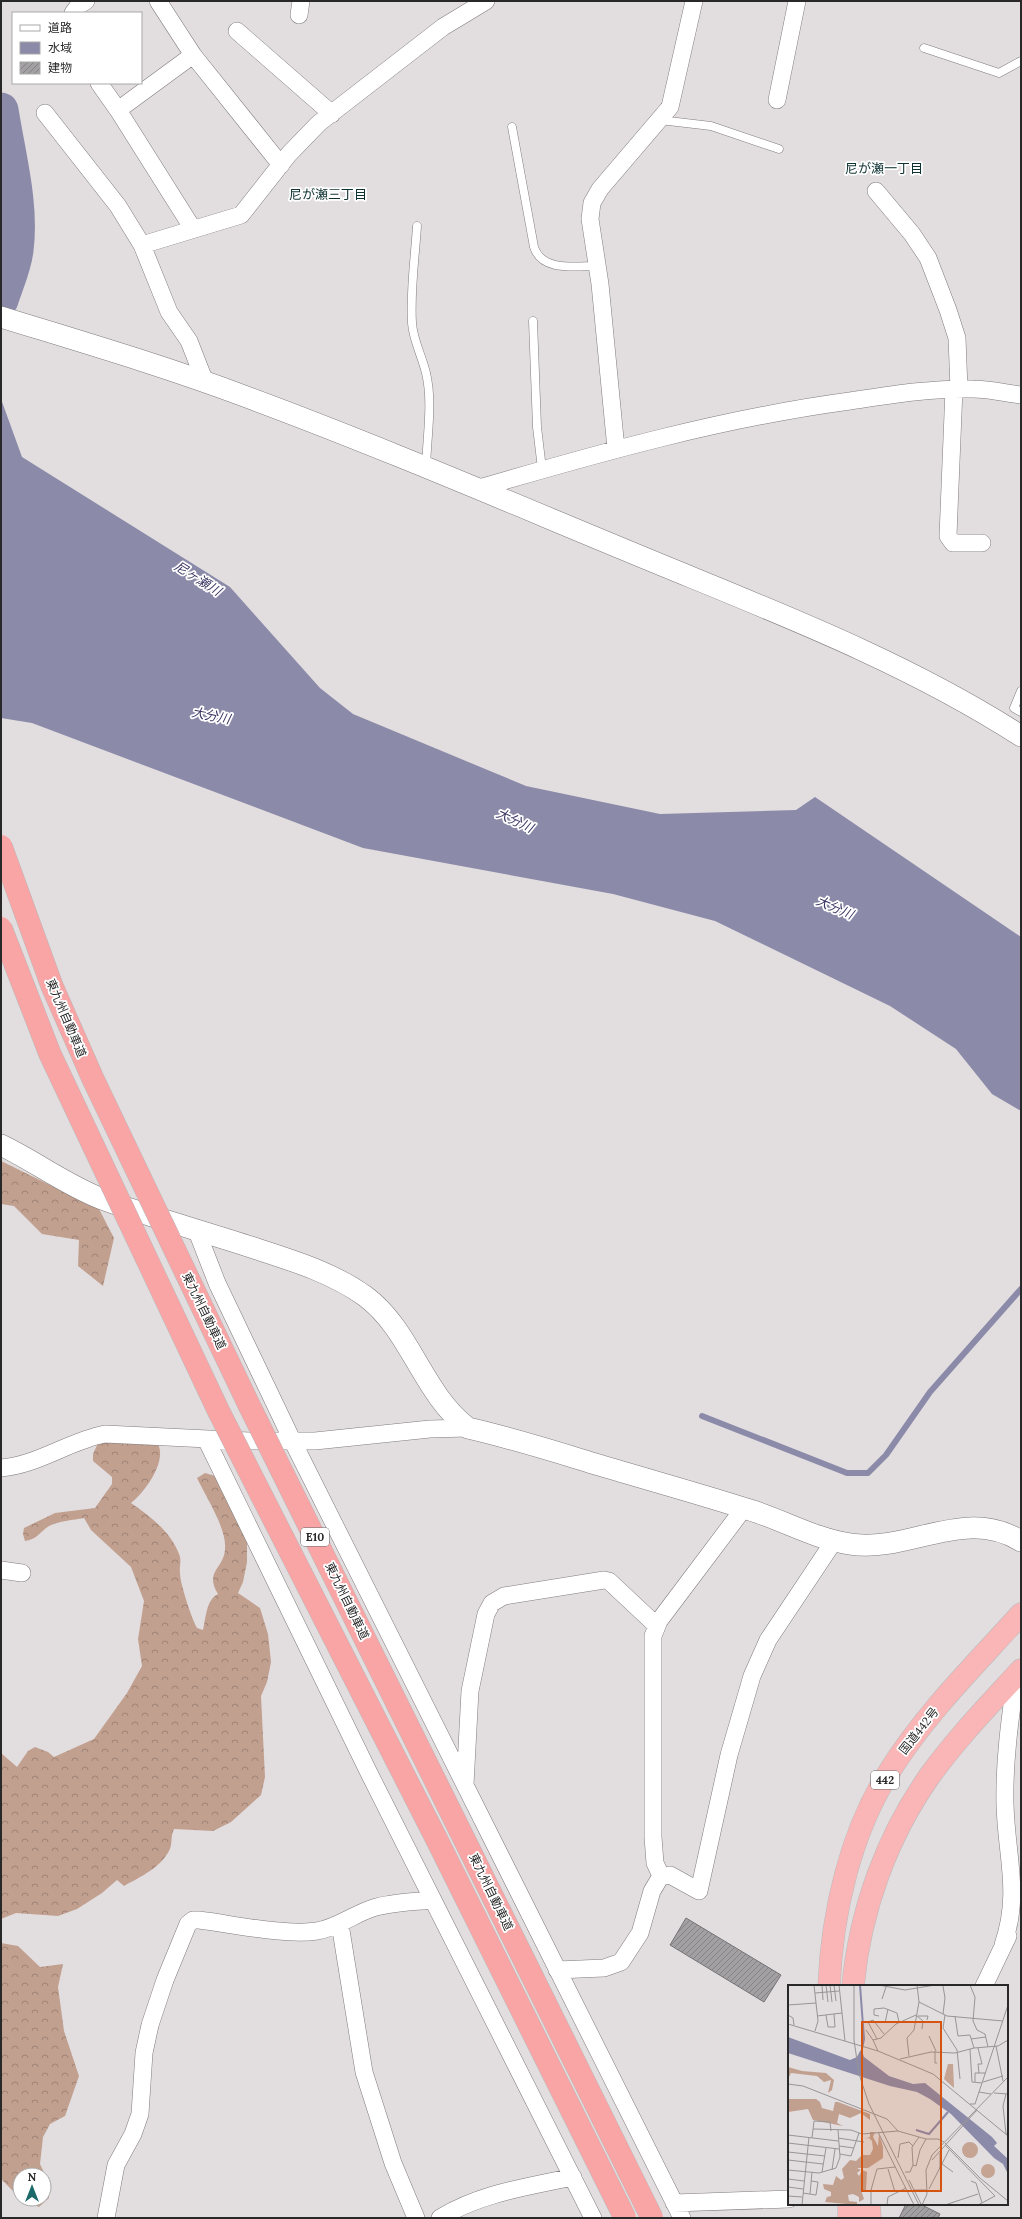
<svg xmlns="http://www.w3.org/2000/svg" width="1022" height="2219" viewBox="0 0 1022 2219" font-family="Lora,'Noto Sans JP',serif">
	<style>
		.forest { fill: url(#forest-crowns) }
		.water { fill: #8b8aa9 }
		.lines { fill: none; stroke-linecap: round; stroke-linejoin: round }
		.stream { stroke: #8b8aa9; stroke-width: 6 }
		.river { stroke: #8b8aa9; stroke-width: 35 }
		.building { fill: url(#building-hatch); stroke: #757376 }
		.service-casing { stroke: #807c7e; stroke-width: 9 }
		.minor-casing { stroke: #807c7e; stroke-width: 18 }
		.tertiary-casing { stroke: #807c7e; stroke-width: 22 }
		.trunk-casing { stroke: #bbbaba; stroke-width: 23 }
		.service { stroke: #fff; stroke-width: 8 }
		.minor { stroke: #fff; stroke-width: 17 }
		.tertiary { stroke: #fff; stroke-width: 21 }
		.trunk { stroke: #fab6b7; stroke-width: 22 }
		.motorway-bridge-casing { stroke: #bbbaba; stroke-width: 23; stroke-linecap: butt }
		.motorway-bridge { stroke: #f9a4a5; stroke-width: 22 }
		.labels { text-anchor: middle; stroke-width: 3.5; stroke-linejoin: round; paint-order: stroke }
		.shield { fill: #fff; stroke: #696868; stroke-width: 1 }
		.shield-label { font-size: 11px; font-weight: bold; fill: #292828 }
		.street-label { font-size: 12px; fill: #292828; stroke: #fff }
		.neighbourhood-label { font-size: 13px; fill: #0e3131; stroke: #fff }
		.water-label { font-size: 13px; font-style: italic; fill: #3b3563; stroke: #fff }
		.inset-river { fill: none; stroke: #8b8aa9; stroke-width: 2 }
		.inset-road { fill: none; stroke: #989596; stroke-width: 1 }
		.view { fill: #d5540f; fill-opacity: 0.15; stroke: #d5540f; stroke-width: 2 }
		.inset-edge { fill: none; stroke: #292828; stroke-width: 2 }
	</style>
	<defs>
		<pattern id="forest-crowns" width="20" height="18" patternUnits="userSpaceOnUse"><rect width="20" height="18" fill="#c2a08f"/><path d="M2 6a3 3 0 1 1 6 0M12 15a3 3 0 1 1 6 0" fill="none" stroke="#9e8275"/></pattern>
		<pattern id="building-hatch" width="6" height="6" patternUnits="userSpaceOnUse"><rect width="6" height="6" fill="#a2a0a3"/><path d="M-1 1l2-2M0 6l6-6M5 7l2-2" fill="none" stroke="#848285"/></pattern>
	</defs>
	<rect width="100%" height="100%" fill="#e2dddf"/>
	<path class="forest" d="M1 1161 99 1209 114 1238 103 1286 78 1266 79 1240 42 1234 14 1206 1 1204Z
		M156 1441C170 1458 145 1492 131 1503 150 1516 171 1532 179 1554 182 1561 179 1566 180 1573 180 1584 192 1619 197 1628L203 1630C206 1618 206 1600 218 1594 204 1571 224 1569 225 1549 227 1529 206 1497 197 1478L205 1473 215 1476 247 1542V1562L243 1582 238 1593 260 1608 268 1634 271 1662 267 1682 261 1696 265 1777 261 1795 231 1822 213 1831 174 1829C170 1837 173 1844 169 1851 160 1868 140 1877 124 1886L117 1880 102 1893 77 1909 58 1916 16 1913 1 1919V1753L17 1767 28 1751 35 1747 48 1752 54 1757 94 1739 127 1693 142 1666 138 1639 144 1601 131 1567 91 1530 84 1518C73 1520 59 1521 49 1526 40 1532 36 1540 25 1541L23 1534 24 1528 55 1513 95 1508 112 1484V1477L93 1461V1454L98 1443Z
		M1 1943 18 1946 40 1967 63 1964 58 1987 64 2031 79 2076 65 2116 50 2124 43 2137 40 2164 48 2181 49 2198 39 2207 21 2199H44V2175H20V2198L1 2179Z"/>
	<path class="water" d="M1 399 22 457 230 587 320 688 353 714 526 786 660 814 796 810 815 797 1021 937V1111L992 1094 956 1049 890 1006 715 921 613 894 363 848 32 723 1 718Z"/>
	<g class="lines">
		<path class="stream" d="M702 1416 847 1473H868L886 1455 930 1392 1021 1289"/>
		<path class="river" d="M1 110C8 155 22 205 16 250 14 267 6 284 1 300"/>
	</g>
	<path class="building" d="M686 1918 781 1975 764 2002 670 1945Z
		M906 2204H920L940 2214 938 2218H899Z"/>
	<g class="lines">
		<g class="service-casing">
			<path id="service" d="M924 48 999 73 1021 61
				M660 120 711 126 779 149
				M512 127 534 247C542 272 575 266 597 266
				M417 226C415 258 410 290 412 323 413 340 422 356 426 373 433 402 427 436 426 467
				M533 321 537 427 542 469
				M1021 691 1014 708 1021 712"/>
		</g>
		<g class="minor-casing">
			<path id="minor" d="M158 1 193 55 281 165
				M73 13 79 5 86 1
				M299 15 301 1
				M237 31 332 114
				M99 83 118 110 193 229
				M777 100 797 1
				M118 110 193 55
				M45 113 118 206 142 245 241 215 289 154 319 123 443 27 486 1
				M876 191 912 234 928 258 948 310 957 338 959 389
				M142 245 169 312 189 341 205 382
				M954 389 948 536 953 543H982
				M616 449 600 284 590 219 592 203 600 189 670 107 694 1
				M476 489C599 453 723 418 850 401 890 395 932 388 973 389 989 389 1005 393 1021 395
				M196 1229 217 1283 293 1442 682 2218
				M206 1439 369 1773 593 2218
				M1 1468C38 1465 69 1441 105 1434L249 1441H315L430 1429 468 1428
				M1 1570 22 1573
				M465 1785 470 1691 486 1614 492 1603 504 1596 604 1580 609 1581 657 1626
				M661 1876 655 1863 653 1837V1636L659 1621 744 1508
				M340 1924 364 2072 393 2163 416 2218
				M1003 1945C1021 1893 1006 1855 1005 1804 1004 1761 1010 1719 1016 1676
				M557 1970 604 1968 621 1962 640 1933 652 1891 661 1876 670 1875 699 1891 729 1755 752 1676 768 1640 834 1541
				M984 1986 1008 1936
				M674 2203 789 2199
				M106 2218 116 2165 133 2134 140 2114 144 2053 150 2025 165 1980 188 1924 193 1920H199C232 1924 286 1936 317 1931 337 1928 354 1914 373 1908 392 1902 413 1902 433 1900
				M440 2218C481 2193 527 2187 573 2177"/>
		</g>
		<g class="tertiary-casing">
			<path id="tertiary" d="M1 317C82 342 164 366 244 396 374 444 502 499 630 552 762 607 900 658 1021 736
				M1 1145C36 1162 66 1185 102 1199 153 1218 206 1232 257 1249 294 1261 333 1273 365 1296 411 1330 422 1393 468 1428 512 1438 556 1452 599 1465 649 1480 700 1494 750 1510 783 1520 815 1539 850 1544 910 1553 963 1506 1021 1541"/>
		</g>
		<g class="trunk-casing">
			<path id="trunk" d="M829 1986C832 1913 850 1834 889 1772 925 1714 975 1665 1021 1614
				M853 1986C860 1910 887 1836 931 1774 958 1737 990 1704 1021 1670
				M849 2204V2218
				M869 2204 870 2218"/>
		</g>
		<use href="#service" class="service"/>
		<use href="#minor" class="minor"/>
		<use href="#tertiary" class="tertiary"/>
		<use href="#trunk" class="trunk"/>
		<g class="motorway-bridge-casing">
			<path id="motorway-bridge" d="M1 846 52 986 93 1079 249 1405 652 2218
				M1 928 50 1054 219 1412 437 1840 625 2218"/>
		</g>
		<use href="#motorway-bridge" class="motorway-bridge"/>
	</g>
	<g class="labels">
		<g class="shield">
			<rect x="301" y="1528" width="28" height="18" rx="3"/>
			<rect x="871" y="1771" width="28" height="18" rx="3"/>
		</g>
		<g class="shield-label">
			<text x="315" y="1541">E10</text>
			<text x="885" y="1784">442</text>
		</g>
		<g class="street-label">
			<text transform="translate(66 1018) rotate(67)" y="4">東九州自動車道</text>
			<text transform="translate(204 1311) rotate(64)" y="4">東九州自動車道</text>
			<text transform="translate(347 1601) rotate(64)" y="4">東九州自動車道</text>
			<text transform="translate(919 1731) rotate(-52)" y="4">国道442号</text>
			<text transform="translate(491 1892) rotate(64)" y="4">東九州自動車道</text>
		</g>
		<g class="neighbourhood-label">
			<text x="884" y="173">尼が瀬一丁目</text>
			<text x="328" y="199">尼が瀬三丁目</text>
		</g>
		<g class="water-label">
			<text transform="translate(198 578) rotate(32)" y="5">尼ヶ瀬川</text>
			<text transform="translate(211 715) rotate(11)" y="5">大分川</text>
			<text transform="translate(515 820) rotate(25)" y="5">大分川</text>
			<text transform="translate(835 907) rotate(23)" y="5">大分川</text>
		</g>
	</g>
	<g transform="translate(788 1985)">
		<rect width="220" height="220" fill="#e2dddf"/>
		<path d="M0 82 14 86 38 88 46 95 44 105 40 108 43 95 36 97 29 91 3 88 0 94ZM0 114H28L32 117 34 123 45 126 47 117H50L82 129V135L73 128 62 133 51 129 49 138 55 141 25 135 20 124 0 127ZM82 147H87L85 152 90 161 91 149 95 162V173L80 183H69L73 185 69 188 71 191 74 185 79 187 78 205H73L76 214 71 217V212L65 209 60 210 61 216 69 217V220L37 217 39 212 43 211V207L36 204 35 199 45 200 48 191 53 195 56 193 54 184 62 175 68 176 74 170H82L85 164 84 156 81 153 76 154 82 152Z" fill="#c2a08f"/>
		<path d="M160 79H165L166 103 156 94ZM174 165a8 8 0 1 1 16 0a8 8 0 1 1-16 0ZM193 186a7 7 0 1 1 14 0a7 7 0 1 1-14 0Z" fill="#c5a493"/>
		<path d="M0 52 62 75 69 72 72 66H74L76 72 101 91 125 99 137 98 204 152 209 158 206 161 220 174V189L215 179 206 173 163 129 142 114 129 107 102 101 0 68Z" fill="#8b8aa9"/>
		<path class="inset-river" d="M72 0 76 54 73 69M128 145 141 149 160 127"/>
		<path class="inset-road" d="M26 0 30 36 27 46M34 0 35 15M38 0 40 17M42 0 44 17M46 0 48 16M51 0 57 56M66 0V55L71 89 81 119 131 220M91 0 117 5 147 0M153 0H168M182 0 187 12 185 36 189 45 197 49 200 62M27 8 51 6M94 14 98 2M131 17 159 31 215 36M0 20 28 18M155 29 157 13 155 1M0 30 5 33 6 40M38 30 40 42H47L46 29M157 30 155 43 169 65 172 94M29 31 54 28M91 31 86 30V24L96 23 109 28 111 37M130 31H140L139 35M167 31 170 51 182 50 186 63M97 38 100 24M0 39 90 66 145 89 220 151M78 45 85 55 93 53 108 39 128 30 135 36 134 44M141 51 148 66M89 54 80 37 85 35 96 49M183 54 198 52M85 55 90 66M208 61 215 96M190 63 194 79H190L191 88M182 64 184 97 194 98M147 66V78H149M121 71 119 53 126 45 131 17 129 0M112 74 143 67 167 68 186 63 210 61 220 55M187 97V88H198M195 97 215 91M0 99 15 101 99 134 110 146 138 154H150L156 157M206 108 220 109M203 109 191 107 220 20M218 109 215 121 218 149H220M182 119H187L191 107M25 144 63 145 74 149 110 146M90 147 126 220M0 150 50 156M24 153 26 136 42 137 43 146M50 153 76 157M0 158 51 164M157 158 192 193 220 216M157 160 207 211M51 161 66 163M0 167 37 171M152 168V184M52 169 63 171 71 148M110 173 112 159 121 157 125 161M0 175 35 179M144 175 189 125M154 179 165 187M125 180 124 162 131 152M100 184 107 207M0 185 31 188 48 183 52 172 50 145M44 185 47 164M34 187 38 163M117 187H122L125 180 128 181 132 165 138 154M0 194 16 196M121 195 133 219M183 196 188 198 194 218M0 202 15 204M141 204 161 165M126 205H139M15 208 28 210 30 197 23 196M22 209 24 187M0 211 14 212M14 220 21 152M83 220V205L89 184 107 182M99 220 100 212 118 203M134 220 139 209 138 185 144 170 220 92M157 220 190 209M190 220 207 211"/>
		<path class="view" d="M74 37H153V206H74Z"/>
		<rect width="220" height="220" class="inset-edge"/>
	</g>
	<rect width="1022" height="2219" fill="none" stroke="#292828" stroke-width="4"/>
	<rect x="12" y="12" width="130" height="72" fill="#ffffff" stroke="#a9a9a9"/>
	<rect x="20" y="25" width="20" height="6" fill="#ffffff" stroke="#a9a9a9"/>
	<text x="48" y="32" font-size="12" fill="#292828">道路</text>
	<rect x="20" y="42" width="20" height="12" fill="#8b8aa9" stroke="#a9a9a9"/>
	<text x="48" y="52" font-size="12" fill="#292828">水域</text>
	<rect x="20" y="62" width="20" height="12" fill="url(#building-hatch)" stroke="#a9a9a9"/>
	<text x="48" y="72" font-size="12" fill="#292828">建物</text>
	<g transform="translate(32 2187)"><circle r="19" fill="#ffffff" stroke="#a9a9a9"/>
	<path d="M0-3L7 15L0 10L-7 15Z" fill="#1c696a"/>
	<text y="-6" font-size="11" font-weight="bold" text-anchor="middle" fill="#292828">N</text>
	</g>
</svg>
